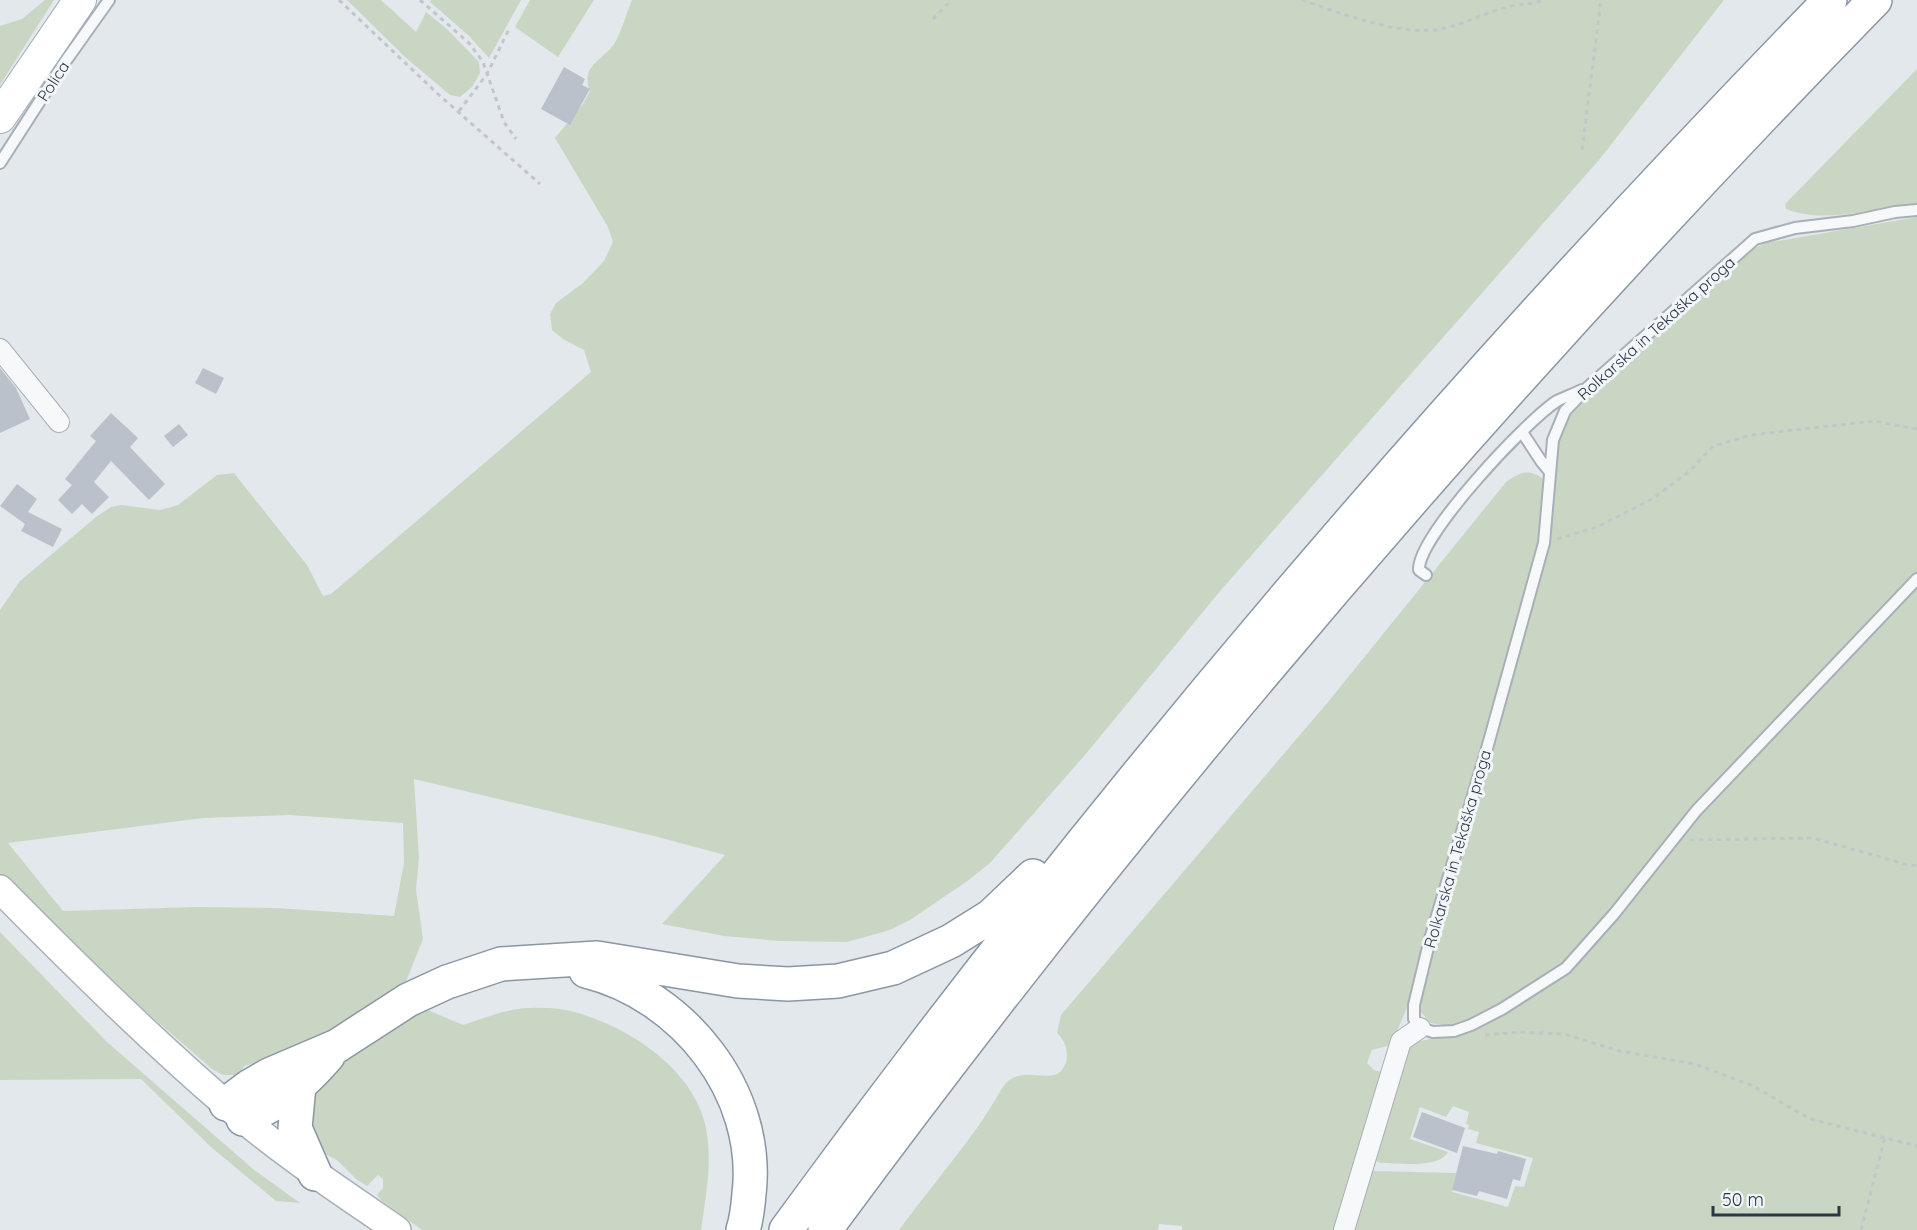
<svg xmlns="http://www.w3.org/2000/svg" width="1917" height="1230" viewBox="0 0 1917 1230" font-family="Quicksand,sans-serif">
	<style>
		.green { fill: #cad6c4; fill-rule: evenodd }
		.building { fill: #bac1ca }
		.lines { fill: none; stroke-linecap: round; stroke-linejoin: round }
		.service-casing { stroke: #a8afb7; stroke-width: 14 }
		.minor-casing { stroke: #a8afb7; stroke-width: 22 }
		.secondary-casing { stroke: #a8afb7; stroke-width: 30 }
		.primary-casing { stroke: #a2adb8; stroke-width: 34 }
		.motorway-casing { stroke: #8a96a3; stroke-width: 36 }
		.path { stroke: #c2c6cb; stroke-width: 3; stroke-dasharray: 4.5 4.5; stroke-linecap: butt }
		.service { stroke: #f7f8fa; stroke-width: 10 }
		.minor { stroke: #f7f8fa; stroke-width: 20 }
		.secondary { stroke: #fff; stroke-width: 27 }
		.primary { stroke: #fff; stroke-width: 32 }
		.motorway { stroke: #fff; stroke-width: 33 }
		.labels { text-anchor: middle; stroke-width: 6; stroke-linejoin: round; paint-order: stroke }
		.street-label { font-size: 16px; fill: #2a3745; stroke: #f3f6f9 }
	</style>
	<rect width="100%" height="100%" fill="#e3e8ec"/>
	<path class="green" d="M45 0H54L0 85V26L22 19Z
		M347 0H381L416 32 426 12 447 29 479 62 480 73 472 87 460 97 450 95 405 57Z
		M431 0H521L489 58 469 36 430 2Z
		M530 0H594L558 57 515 27Z
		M632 0H1724L1599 160 1221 590 1085 755 990 863 966 882 910 920 890 930 847 942 780 941 724 936 662 924 725 855 654 836 414 779 419 858 416 889 423 939 403 989 294 1054 244 1066 240 1075H223L212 1069 114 984 0 874V610L20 581 96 517 111 507 121 505 160 510 168 508 178 505 217 475 234 473 307 565 323 596 331 594 591 372 584 350 563 339 552 330 550 314 556 303 583 283 604 261 613 242 608 227 555 138 583 104 590 91C580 66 602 61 614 44 622 31 626 14 632 0ZM290 815 403 823 404 863 394 916 276 908 196 907 63 911 8 843 203 818Z
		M1917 69V204C1874 207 1828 225 1786 209L1785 204Z
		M1917 217V1230H1350L1366 1178 1373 1171 1456 1173 1452 1192 1508 1207 1515 1186 1524 1187 1533 1158 1476 1143 1479 1132 1468 1129 1469 1125 1466 1124 1469 1112 1453 1106 1446 1117 1420 1107 1410 1139 1448 1152C1439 1169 1398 1163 1381 1163L1373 1160 1407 1048 1412 1043C1442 1036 1472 1030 1499 1016 1576 978 1622 911 1674 847 1702 812 1732 780 1761 747L1756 741 1697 805 1597 927 1564 962 1532 984 1471 1021 1451 1026 1430 1023 1421 1012 1423 983 1435 948 1424 944 1409 1003 1391 1045 1372 1050 1367 1063 1374 1070 1386 1073 1338 1230H1182V1226L1159 1224 1158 1230H899C921 1200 944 1172 966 1143 975 1131 984 1118 992 1105 997 1098 1001 1088 1007 1082 1025 1066 1051 1084 1062 1070 1071 1058 1067 1042 1057 1033L1061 1015 1328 702 1506 482C1522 471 1530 468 1546 481L1541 512 1548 515 1556 447 1561 432 1572 413 1651 338 1753 249 1766 243Z
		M0 932 107 1042 253 1169 300 1203 276 1201 211 1147 141 1079 0 1080Z
		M418 1006 463 1025C484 1018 506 1009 529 1008 544 1007 561 1008 575 1012 627 1027 688 1065 704 1120 714 1155 706 1195 701 1230H422L381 1200 377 1195 383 1188V1179L378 1175 367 1186 356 1179 337 1160 327 1155 310 1129 307 1095 348 1053Z"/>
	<path class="building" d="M564 67 585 79 582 85 590 89 570 125 541 109Z
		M0 368 16 388 30 419 0 433Z
		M203 368 224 378 216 394 195 383Z
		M111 413 138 438 130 447 165 484 149 500 111 461 94 482 109 497 92 514 82 504 72 514 58 500 72 485 65 479 96 441 90 436Z
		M179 424 188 435 173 447 164 436Z
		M17 484 37 499 28 512 62 529 53 547 21 531 25 524 0 506Z
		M1422 1112 1465 1128 1457 1153 1413 1137Z
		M1463 1146 1497 1154 1498 1151 1526 1159 1520 1181 1513 1179 1507 1199 1479 1191 1477 1196 1452 1190Z"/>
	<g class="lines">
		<g class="service-casing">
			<path id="service" d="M0 163 65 62 109 0
				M1917 210 1895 212 1853 221 1795 228 1755 239 1588 387 1565 411 1553 440 1544 543 1486 752 1430 939 1414 1005V1019L1420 1028 1433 1032 1454 1031 1471 1025 1502 1009 1566 968 1614 914 1696 811 1917 579
				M1522 432 1541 461 1550 472
				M1426 575 1419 570C1417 537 1527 420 1557 401 1565 397 1574 394 1582 390"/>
		</g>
		<g class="minor-casing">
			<path id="minor" d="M0 349 59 422
				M1344 1230 1401 1041 1420 1028"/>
		</g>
		<g class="secondary-casing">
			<path id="secondary" d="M0 889C78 968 157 1046 242 1118 291 1159 345 1194 397 1230"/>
		</g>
		<g class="primary-casing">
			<path id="primary" d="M0 117 80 0"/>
		</g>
		<g class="motorway-casing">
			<path id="motorway" d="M586 971C683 995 761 1092 749 1194 748 1206 747 1218 743 1230
				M299 1086 295 1128 315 1174
				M226 1104 250 1086 269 1075 337 1046 408 1000 447 982 501 964 597 958 738 981 788 984 838 981 893 968 951 941 991 916 1033 876
				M243 1119C281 1103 301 1087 328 1056
				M786 1230C1103 795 1454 386 1830 0
				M825 1230C1145 795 1498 386 1875 0"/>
		</g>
		<path class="path" d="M339 0 439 95 540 184
			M420 0 469 43 483 62 504 122 516 139
			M1302 0C1339 13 1403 37 1441 29 1464 24 1485 13 1507 7 1519 4 1532 5 1543 0
			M933 19 951 0
			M459 111 487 74 509 29
			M1582 150 1601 0
			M1557 539 1597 527 1652 499 1690 471 1713 446 1751 435 1874 421 1917 429
			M1690 840 1813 838 1905 864 1917 866
			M1485 1035 1519 1032 1564 1034 1620 1051 1695 1064 1753 1086 1810 1119 1917 1146
			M1861 1230 1885 1137"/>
		<use href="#service" class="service"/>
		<use href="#minor" class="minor"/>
		<use href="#secondary" class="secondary"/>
		<use href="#primary" class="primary"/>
		<use href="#motorway" class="motorway"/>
	</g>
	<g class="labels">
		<g class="street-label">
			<text transform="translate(53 81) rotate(-57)" y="6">Polica</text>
			<text transform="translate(1656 328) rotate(-42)" y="6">Rolkarska in Tekaška proga</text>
			<text transform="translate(1457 849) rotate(-74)" y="6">Rolkarska in Tekaška proga</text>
		</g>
	</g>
	<path d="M1713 1206v9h126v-9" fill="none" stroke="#2a3745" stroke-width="3"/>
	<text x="1722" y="1206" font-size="18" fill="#2a3745" stroke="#f3f6f9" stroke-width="4.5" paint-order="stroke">50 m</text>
</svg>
